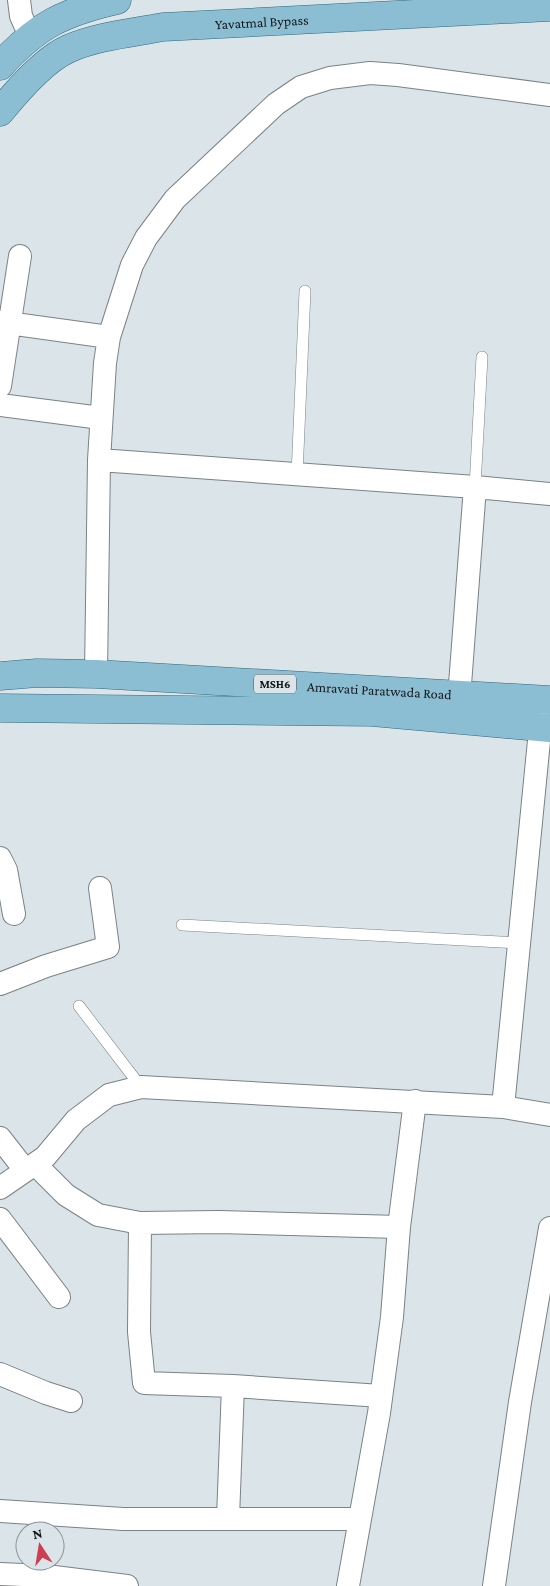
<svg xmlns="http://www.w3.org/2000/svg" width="550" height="1586" viewBox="0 0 550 1586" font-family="'Crimson Pro',serif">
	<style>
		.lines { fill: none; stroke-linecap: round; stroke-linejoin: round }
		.service-casing { stroke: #7a8287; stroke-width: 12 }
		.minor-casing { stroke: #7a8287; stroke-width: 24 }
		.primary-casing { stroke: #2e677e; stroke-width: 29 }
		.service { stroke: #fff; stroke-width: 11 }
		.minor { stroke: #fff; stroke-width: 22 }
		.primary { stroke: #8bbed3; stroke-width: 28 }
		.labels { text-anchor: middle; stroke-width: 5; stroke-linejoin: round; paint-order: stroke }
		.shield { fill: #dbe5e9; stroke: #4e5355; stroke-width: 1 }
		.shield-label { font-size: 12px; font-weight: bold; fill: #111516 }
		.street-label { font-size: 14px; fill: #111516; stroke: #dbe5e9 }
	</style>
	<rect width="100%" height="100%" fill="#dbe5e9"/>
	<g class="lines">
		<g class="service-casing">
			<path id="service" d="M297 475 305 291
				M475 487 482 357
				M182 925 519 943
				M79 1006 141 1087"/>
		</g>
		<g class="minor-casing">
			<path id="minor" d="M19 0 21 16 30 36
				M0 322 109 337
				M0 386 20 256
				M0 405 101 418
				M99 460 475 487 458 711
				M475 487 550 494
				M96 674 99 460 105 363 109 337 132 265 146 238 175 199 276 104 301 87 330 78 370 73 398 75 550 95
				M0 858 6 870 14 914
				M0 984 46 966 108 947 100 888
				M503 1107 542 710
				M0 1138 25 1170
				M35 1164 66 1195 98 1215 140 1223 219 1222 399 1227
				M0 1188 45 1157 76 1120 109 1095 141 1087 503 1107 550 1115
				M0 1219 59 1297
				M140 1223 139 1332 144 1383 233 1386 381 1396
				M0 1374 46 1393 71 1401
				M0 1511 123 1519H359
				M228 1518 233 1386
				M0 1574 46 1576 127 1586
				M348 1586 379 1413 392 1317 399 1227 415 1101
				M494 1586 520 1402 550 1228"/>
		</g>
		<g class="primary-casing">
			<g id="primary">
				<path d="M0 66C37 25 64 12 117 0"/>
				<path id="s1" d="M0 112C17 91 44 60 68 49 97 36 132 33 163 27L550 7"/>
				<path id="s2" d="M0 676 37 673 96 674 550 700"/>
				<path d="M0 708 372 712 550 728"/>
			</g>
		</g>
		<use href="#service" class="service"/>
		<use href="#minor" class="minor"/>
		<use href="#primary" class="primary"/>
	</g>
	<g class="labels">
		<rect class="shield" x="254" y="674.5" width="42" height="19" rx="4"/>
		<g class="shield-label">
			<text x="275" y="688">MSH6</text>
		</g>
		<g class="street-label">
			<text dy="5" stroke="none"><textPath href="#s1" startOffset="290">Yavatmal Bypass</textPath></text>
			<text dy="5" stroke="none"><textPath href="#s2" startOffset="380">Amravati Paratwada Road</textPath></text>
		</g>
	</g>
	<g transform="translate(40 1546) rotate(348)"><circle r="24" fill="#dbe5e9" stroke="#8a9295"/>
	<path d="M0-4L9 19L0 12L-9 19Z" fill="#ce3e51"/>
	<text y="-8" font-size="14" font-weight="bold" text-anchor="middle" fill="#111516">N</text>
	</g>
</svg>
